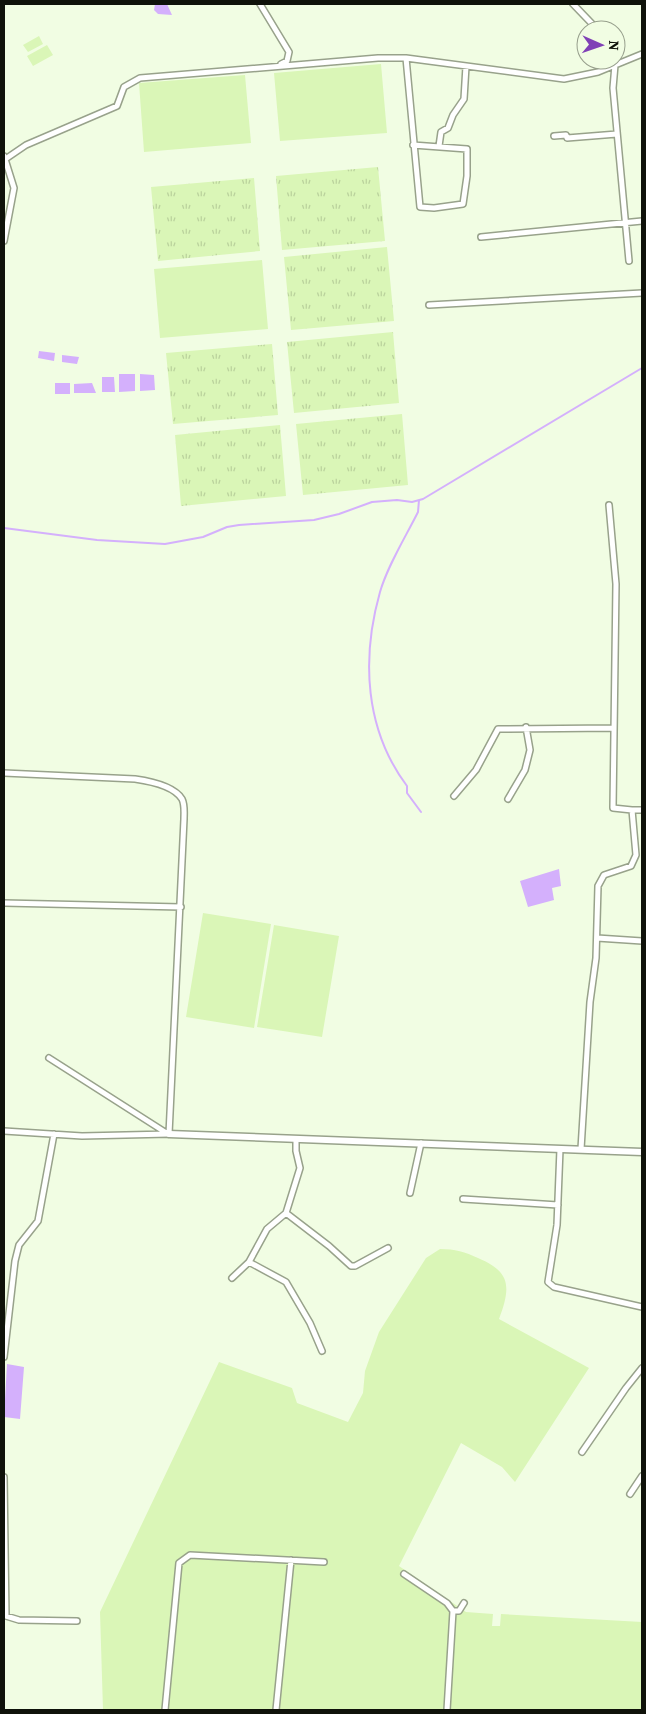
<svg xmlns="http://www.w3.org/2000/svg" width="646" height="1714" viewBox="0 0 646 1714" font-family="'Source Serif 4',serif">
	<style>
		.grass { fill: url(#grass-tufts) }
		.pitch { fill: #daf6b7 }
		.water { fill: #d4b0fc }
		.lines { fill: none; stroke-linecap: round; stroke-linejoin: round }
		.stream { stroke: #d4b0fc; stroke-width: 2 }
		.minor-casing { stroke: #98a28b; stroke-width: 8 }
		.tertiary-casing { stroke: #98a28b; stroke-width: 9 }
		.minor { stroke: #fff; stroke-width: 5 }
		.tertiary { stroke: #fff; stroke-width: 6 }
	</style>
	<defs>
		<pattern id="grass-tufts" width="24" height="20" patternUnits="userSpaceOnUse" patternTransform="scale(1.25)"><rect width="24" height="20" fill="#daf6b7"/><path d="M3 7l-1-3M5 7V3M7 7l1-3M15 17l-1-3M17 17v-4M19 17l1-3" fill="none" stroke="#bad29c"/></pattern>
	</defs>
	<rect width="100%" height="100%" fill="#f1fde3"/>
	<path class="grass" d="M378 167 385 241 282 250 276 176Z
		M254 178 260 251 158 261 151 187Z
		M387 247 394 321 291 330 284 257Z
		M393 332 399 403 294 413 287 342Z
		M272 344 278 415 173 424 166 353Z
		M402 414 408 485 303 495 296 424Z
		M280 425 286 496 181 506 175 435Z"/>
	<path class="pitch" d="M39 36 43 44 28 52 23 45Z
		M47 45 53 55 33 66 27 56Z
		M381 64 387 133 280 141 274 73Z
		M245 75 251 143 144 152 139 83Z
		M262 260 268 329 160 338 154 269Z
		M203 913 271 924 254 1028 186 1017Z
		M274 925 339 936 322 1037 257 1027Z
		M440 1249C455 1249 465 1252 478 1258 511 1272 511 1287 499 1319L589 1368 515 1482 502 1467 461 1443 399 1566 466 1612 493 1614 492 1626H500L501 1614 642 1622V1710H103L100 1612 219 1362 292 1388 297 1403 348 1422 363 1393 365 1371 379 1332 426 1258Z"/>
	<path class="water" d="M155 4H167L172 15 158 14 154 10Z
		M39 351 55 353 54 361 38 358Z
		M62 355 79 357 77 364 62 362Z
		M119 374H135V391L119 392Z
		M140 374 154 375 155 390 140 391Z
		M102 377H114L115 392H102Z
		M55 383H70V394H55Z
		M92 383 96 393H74V384Z
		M559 869 561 886 552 888 554 900 528 907 520 881Z
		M7 1364 24 1367 20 1419 4 1417Z"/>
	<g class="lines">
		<path class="stream" d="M419 500 418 512C405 538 388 565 380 592 361 659 365 730 407 786V793L421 812
			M4 528 97 540 165 544 203 537 227 527 239 525 314 520 339 514 372 502 397 500 412 502 423 499 642 368"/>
		<g class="minor-casing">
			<path id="minor" d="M260 4 289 52 287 61 281 64
				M573 4 598 30
				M406 58 420 207 434 208 463 204 467 176V149L413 145
				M615 65 613 88 629 261
				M554 136 566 135 567 138 617 134
				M439 146 441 132 448 128 453 115 464 99 466 66
				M4 160 26 145 117 106 124 87 140 78 378 58H406L564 79 598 72 642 54
				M481 237 642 221
				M4 241 14 188 4 156
				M429 305 642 293
				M4 773 135 779C149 781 174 786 182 799 185 805 184 813 184 819L169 1134
				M454 796 476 770 498 729 614 728
				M508 799 525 770 530 750 526 727
				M632 810H642
				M4 903 181 907
				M597 938 642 941
				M49 1058 168 1134
				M4 1131 82 1136 169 1134
				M560 1149 557 1225 548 1282 554 1287 642 1307
				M581 1149 590 1002 596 958 598 886 604 875 631 866 636 855 632 810 613 808 616 584 609 505
				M410 1193 421 1143
				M463 1199 558 1205
				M286 1213 329 1246 351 1266H355L388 1248
				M249 1262 286 1282 310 1323 322 1351
				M232 1278 249 1262 267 1229 286 1213 300 1168 296 1151V1139
				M4 1357 15 1261 19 1245 38 1221 54 1134
				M582 1452 626 1388 642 1368
				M4 1477 6 1616 19 1620 77 1621
				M630 1494 642 1476
				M404 1574 447 1603 453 1611 447 1710
				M453 1611H459L464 1603
				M165 1710 179 1563 190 1555 324 1562
				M276 1710 291 1560"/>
		</g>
		<g class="tertiary-casing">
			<path id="tertiary" d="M169 1134 642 1152"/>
		</g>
		<use href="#minor" class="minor"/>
		<use href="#tertiary" class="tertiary"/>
	</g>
	<rect width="646" height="1714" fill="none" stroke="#0f120a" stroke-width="10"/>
	<g transform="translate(601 45) rotate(92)"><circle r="24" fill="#f1fde3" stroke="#979f8c"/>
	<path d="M0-4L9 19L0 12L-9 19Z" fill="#8041b6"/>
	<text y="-8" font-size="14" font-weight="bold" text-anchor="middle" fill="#0f120a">N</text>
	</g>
</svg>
